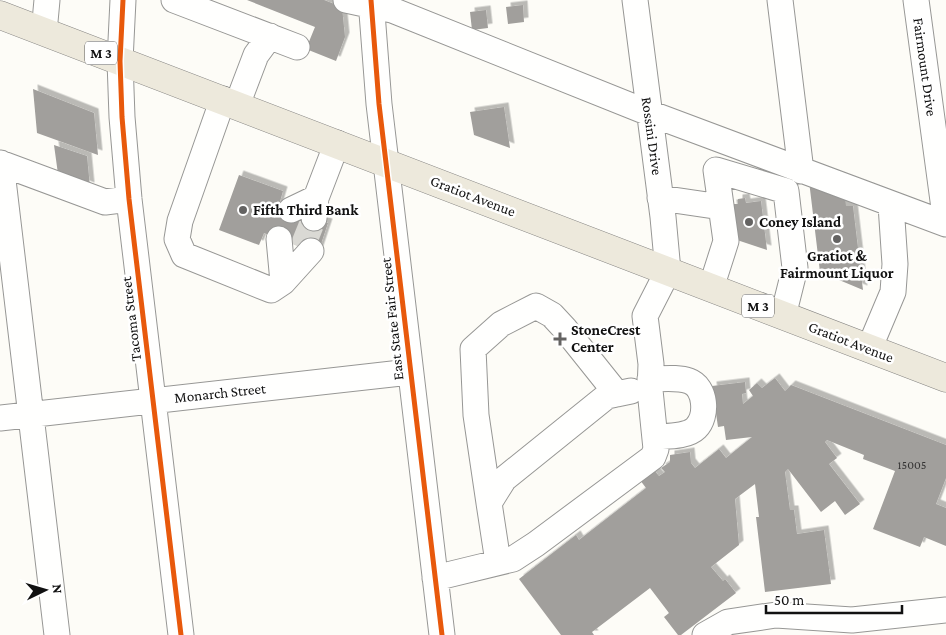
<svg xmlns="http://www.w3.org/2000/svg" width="946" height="635" viewBox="0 0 946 635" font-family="'Crimson Pro',serif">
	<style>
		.building { fill: #a19f9c; filter: url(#shadow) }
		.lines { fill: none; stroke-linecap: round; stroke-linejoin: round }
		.minor-tunnel { stroke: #dad9d4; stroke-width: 25; stroke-dasharray: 25 12; stroke-linecap: butt }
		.minor-casing { stroke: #979795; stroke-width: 27 }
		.major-casing { stroke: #858482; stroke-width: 29 }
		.minor { stroke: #fffffe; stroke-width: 25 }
		.major { stroke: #ede9dc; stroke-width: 28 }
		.cycleway-casing { stroke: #fff; stroke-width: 8 }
		.cycleway { stroke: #e8590c; stroke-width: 5 }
		.poi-dot { fill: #646362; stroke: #fff; stroke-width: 2 }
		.labels { text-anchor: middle; stroke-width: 5; stroke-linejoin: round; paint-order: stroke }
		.number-label { font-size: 12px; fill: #353434 }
		.shield { fill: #fff; stroke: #585858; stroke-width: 1 }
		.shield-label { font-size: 14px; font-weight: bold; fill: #111 }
		.street-label { font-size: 15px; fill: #111; stroke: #fff }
		.poi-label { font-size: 15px; font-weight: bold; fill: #111; stroke: #fff; text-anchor: start }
	</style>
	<defs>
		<filter id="shadow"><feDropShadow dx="4.5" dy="-4.5" stdDeviation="0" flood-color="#0004"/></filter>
	</defs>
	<rect width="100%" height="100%" fill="#fdfcf7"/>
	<path class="building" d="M247 0H324L342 7 345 37 336 61 306 49 315 27Z
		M523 5 524 22 508 24 506 7Z
		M486 10 488 28 472 30 470 12Z
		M33 89 94 113 98 155 37 133Z
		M504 107 510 148 474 135 470 112Z
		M54 145 87 156 90 187 58 174Z
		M239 175 283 191 279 205 328 223 318 253 264 233 259 245 219 230Z
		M809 181 845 194 846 206H853L863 290 820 272Z
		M745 198 746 203 761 201 767 250 737 240 732 204H738V199Z
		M775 378 785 391 791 385 946 445V478L936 504 946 508V546L924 537 920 547 873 529 895 471 863 459 864 455 827 440 825 442 837 458 829 464 860 504 845 515 835 501 821 512 788 469 785 472 790 510H794L797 534 824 530 831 584 765 592 756 517H759L755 484 735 499 739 545 711 567 723 581 725 579 736 593 681 635H678L664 617 669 613 650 588 592 632 594 635H561L519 579 576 535 579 540 646 488 640 480 653 469 659 476 665 472 661 468 670 462V455L690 452 691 463 695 468 719 449 726 458 752 437 726 440 724 426 718 427 712 386 745 382 746 393 742 394 743 404 753 396 749 390 757 383 762 388Z"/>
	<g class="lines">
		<path class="minor-tunnel" d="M302 248 314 218"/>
		<g class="minor-casing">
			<path id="minor" d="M123 0 120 61 122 117 129 199 181 635
				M174 0 297 47
				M346 0 392 10 649 113 946 224
				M371 0 379 104 442 635
				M780 0 801 171
				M916 0 946 223
				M44 32 47 0
				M223 99 180 221 177 239 184 255 271 290 283 282 311 251
				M237 105 256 55 270 36
				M0 163 105 202 129 199
				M1 163 57 635
				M660 198 721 207
				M291 210 316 198
				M314 218 316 198 337 143
				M279 239 283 282
				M711 288 726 241 716 170 786 191 795 268 783 316
				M869 349 893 292 895 264 891 205
				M650 379C663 379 678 377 689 381 706 387 708 416 696 428 687 437 667 436 655 437
				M0 418 410 372
				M489 503 476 415 473 349 501 324 536 306 552 315 565 329 617 394
				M498 562 489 503 504 479 607 396 631 391
				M435 578 513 559 536 544 653 457 656 449 650 390 651 364 645 316 668 271 663 217 635 0
				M705 635 728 622 776 615 852 620 946 610"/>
		</g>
		<g class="major-casing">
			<path id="major" d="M0 15 946 378"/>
		</g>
		<use href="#minor" class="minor"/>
		<use href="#major" class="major"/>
		<g class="cycleway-casing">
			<path id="cycleway" d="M123 0 120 61 122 117 129 199 181 635
				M371 0 379 104 442 635"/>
		</g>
		<use href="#cycleway" class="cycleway"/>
	</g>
	<g class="poi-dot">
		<circle cx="243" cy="210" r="5"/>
		<circle cx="749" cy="222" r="5"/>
		<circle cx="837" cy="239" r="5"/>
		<path d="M557.5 331.5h5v5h5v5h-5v5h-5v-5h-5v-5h5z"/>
	</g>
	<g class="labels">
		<g class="number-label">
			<text x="912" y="469">15005</text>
		</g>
		<g class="shield">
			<rect x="85" y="41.5" width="32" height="23" rx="4"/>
			<rect x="742" y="294.5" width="32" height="23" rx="4"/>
		</g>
		<g class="shield-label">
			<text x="101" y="58">M 3</text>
			<text x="758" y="311">M 3</text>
		</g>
		<g class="street-label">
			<text transform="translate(925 67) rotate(82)" y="5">Fairmount Drive</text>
			<text transform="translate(652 136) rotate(82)" y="5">Rossini Drive</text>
			<text transform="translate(473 196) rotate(21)" y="5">Gratiot Avenue</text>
			<text transform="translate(131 319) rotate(-97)" y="5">Tacoma Street</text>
			<text transform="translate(392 319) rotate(-96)" y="5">East State Fair Street</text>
			<text transform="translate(851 342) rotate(21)" y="5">Gratiot Avenue</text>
			<text transform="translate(220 393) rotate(-6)" y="5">Monarch Street</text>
		</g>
		<g class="poi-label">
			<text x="253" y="215">Fifth Third Bank</text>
			<text x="759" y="227">Coney Island</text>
			<text x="837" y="261" text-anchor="middle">Gratiot &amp;<tspan x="837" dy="17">Fairmount Liquor</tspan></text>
			<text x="571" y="335">StoneCrest<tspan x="571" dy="17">Center</tspan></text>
		</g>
	</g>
	<g transform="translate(45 590) rotate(85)" stroke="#ffffff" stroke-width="4" paint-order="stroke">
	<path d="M0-4L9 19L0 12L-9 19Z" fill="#111111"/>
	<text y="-8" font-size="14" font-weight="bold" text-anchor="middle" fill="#111111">N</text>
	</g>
	<path d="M766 605v8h136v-8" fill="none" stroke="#111111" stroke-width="2.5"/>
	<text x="774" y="605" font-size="15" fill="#111111" stroke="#ffffff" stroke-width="4" paint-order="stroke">50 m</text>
</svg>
